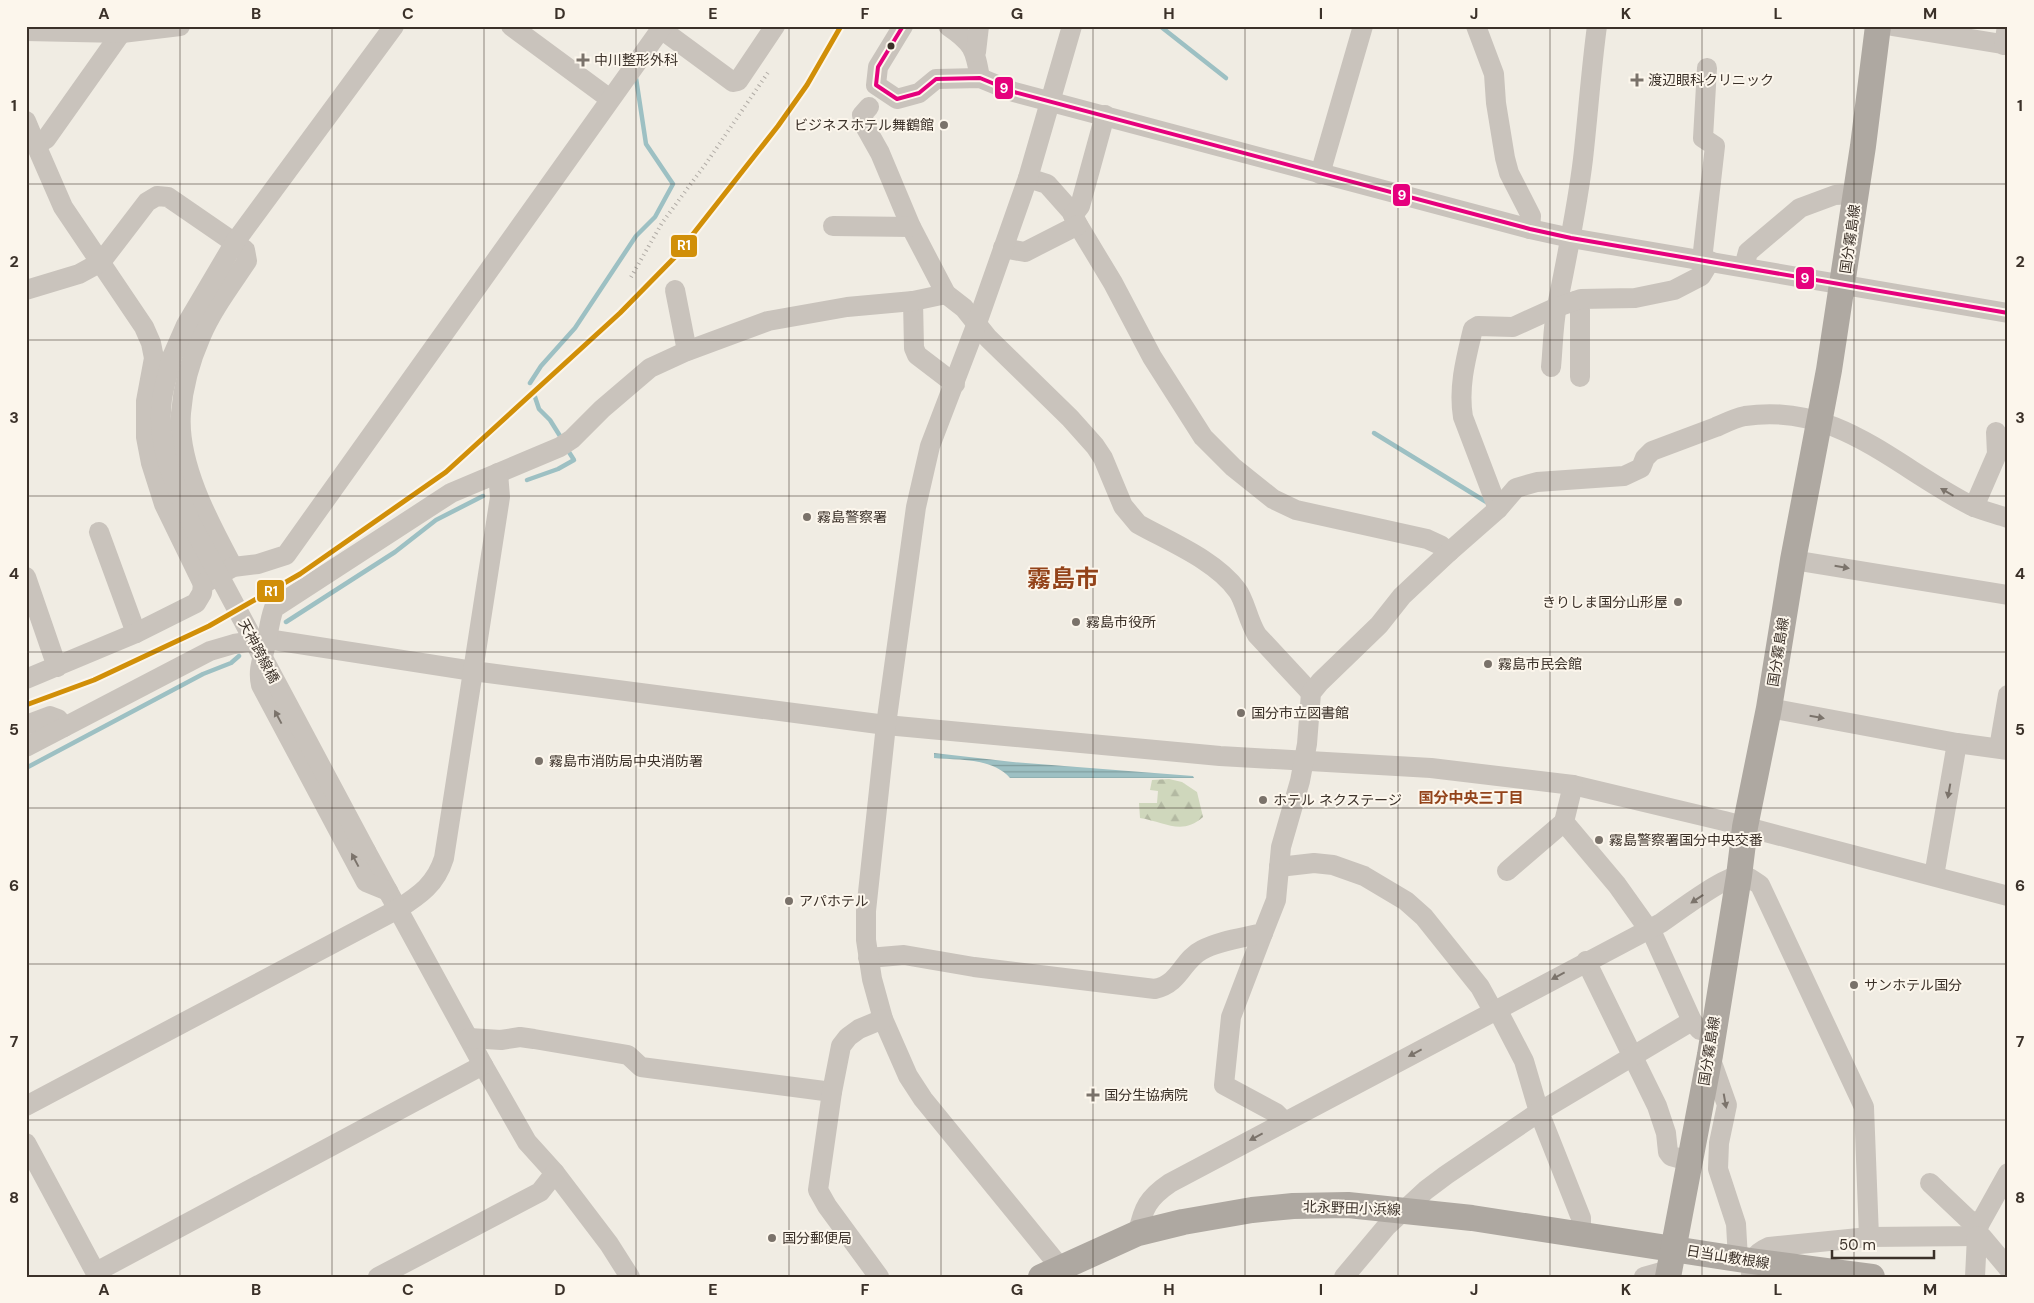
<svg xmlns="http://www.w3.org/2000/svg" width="2034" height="1303" viewBox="0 0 2034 1303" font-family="'DM Sans','Noto Sans JP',sans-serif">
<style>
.forest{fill:url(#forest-firs)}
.water{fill:url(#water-rules)}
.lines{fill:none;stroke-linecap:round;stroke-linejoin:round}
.stream{stroke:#9dc0c3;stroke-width:4.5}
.minor{stroke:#c9c3bc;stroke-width:20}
.major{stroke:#aea8a1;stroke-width:26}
.rail{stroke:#b1aca6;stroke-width:4;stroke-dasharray:1 4;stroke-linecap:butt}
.minor-bridge{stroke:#c9c3bc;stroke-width:20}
.bus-1-casing{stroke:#fcf6ec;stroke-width:8}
.bus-1{stroke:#e5007d;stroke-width:4}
.rail-1-casing{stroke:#fcf6ec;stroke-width:9}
.rail-1{stroke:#d18f08;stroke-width:5}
.oneway{fill:#7b736b}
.grid{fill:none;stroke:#3b3129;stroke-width:1;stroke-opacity:0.55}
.bus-dot{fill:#3b3129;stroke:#fcf6ec;stroke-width:2}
.poi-dot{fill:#7a726a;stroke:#fcf6ec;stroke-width:2}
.labels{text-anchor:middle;stroke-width:4;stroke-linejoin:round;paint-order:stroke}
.poi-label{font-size:14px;fill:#3b3129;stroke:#fcf6ec;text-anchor:start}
.street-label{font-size:14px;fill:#3b3129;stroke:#fcf6ec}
.neighbourhood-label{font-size:15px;font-weight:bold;fill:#93431a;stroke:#fcf6ec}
.town-label{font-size:24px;font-weight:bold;fill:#93431a;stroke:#fcf6ec}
.line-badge{stroke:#fcf6ec;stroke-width:2}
.badge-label{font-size:14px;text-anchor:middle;font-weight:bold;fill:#fff}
.neatline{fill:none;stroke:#3b3129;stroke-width:2}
.grid-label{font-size:16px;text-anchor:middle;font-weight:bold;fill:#3b3129}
</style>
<defs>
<pattern id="forest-firs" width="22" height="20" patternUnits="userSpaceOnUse" patternTransform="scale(1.25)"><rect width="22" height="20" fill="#cfd7bc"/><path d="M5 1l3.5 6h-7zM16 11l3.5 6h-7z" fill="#b3b9a2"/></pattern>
<pattern id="water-rules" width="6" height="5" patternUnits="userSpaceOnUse" patternTransform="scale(1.25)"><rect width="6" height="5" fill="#9dc0c3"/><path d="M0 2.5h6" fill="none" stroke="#819d9e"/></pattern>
</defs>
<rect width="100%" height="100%" fill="#f0ece3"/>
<path class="forest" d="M1169,779l13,3 15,10 6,25c-21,19 -38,5 -63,1l-1,-15h18l1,-12 -8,-1 2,-10z"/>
<path class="water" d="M934,753l79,9 180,14 1,2h-184c-17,-20 -52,-18 -76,-20z"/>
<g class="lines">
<g class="stream">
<polyline points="1160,26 1226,78"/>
<polyline points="530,383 541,366 575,328 636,236 655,217 673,184 646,144 636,78"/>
<polyline points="535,397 539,409 550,420 560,436"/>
<polyline points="1374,433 1488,503"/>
<polyline points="527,480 558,469 574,460 567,449"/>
<polyline points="286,622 395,552 436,520 483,496"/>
<polyline points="26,768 203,674 231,663 239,656"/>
</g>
<g class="minor">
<polyline points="126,26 46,139 36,145 63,207 144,327 151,343 154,358 146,401 146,437 151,463 164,504 203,584"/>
<polyline points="511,26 610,99"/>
<polyline points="903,26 878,67 876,85 897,99 919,93 936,79 980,78 1014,92 1530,229 1571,238 2008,313"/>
<path d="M948,26c25,17 27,23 32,52"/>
<polyline points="1476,26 1494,74 1496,103 1505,158 1509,173 1531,216 1530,229"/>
<polyline points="1892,26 2008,45"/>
<polyline points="661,29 733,82 738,81 775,26"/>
<polyline points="26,31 122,33 180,26"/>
<polyline points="2004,45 2007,26"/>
<polyline points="976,52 979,26"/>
<path d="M869,107l-7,8 4,13 14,25 31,74 35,67 18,14 24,30 82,80 25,28 8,12 20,48 15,18c32,18 77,36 99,66 8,10 11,31 20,45l54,58"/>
<polyline points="26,121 36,145"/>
<polyline points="1320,174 1363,26"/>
<polyline points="1028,178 1047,184 1071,211 1078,225 1113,283 1152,357 1203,437 1233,467 1273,499 1296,510 1427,539 1440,545 1449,552"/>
<polyline points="1073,215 1080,206 1105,115"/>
<polyline points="833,226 911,227"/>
<polyline points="1003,248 1025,252 1078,225"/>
<polyline points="1702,260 1715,146 1703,138 1707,68"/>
<polyline points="1744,267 1748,252 1800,208 1835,195 1856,194"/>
<path d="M26,290l53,-16 22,-12 46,-60 10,-6 11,1 77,53 2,11c-16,24 -35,49 -46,75 -11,25 -18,50 -20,77 -4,51 29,111 52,154"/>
<polyline points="675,290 687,351"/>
<polyline points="913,301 914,348 917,355 955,384"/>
<polyline points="1576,301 1580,310 1580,377"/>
<polyline points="172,357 186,325 235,242 394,26"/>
<path d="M1551,367c2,-20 2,-42 6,-61 10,-49 20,-97 26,-147 5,-44 8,-89 14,-133"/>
<polyline points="1974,507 1997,454 1996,432"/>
<path d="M1498,509l-35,-92c-5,-30 3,-59 10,-88l5,-3 35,1 44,-20 24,-8 54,-1 39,-8 27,-14 9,-15"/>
<polyline points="99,532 136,633"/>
<polyline points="1793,560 2008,595"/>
<polyline points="26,577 57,667"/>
<polyline points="26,679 136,633 196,603 202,593 203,584 233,567 258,564 286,555 663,26"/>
<polyline points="1769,708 1957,743 2008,750"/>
<polyline points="26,725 50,716 58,719 64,727"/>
<polyline points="26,747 210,651 234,644 267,639 473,671 886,725 1220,756 1431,768 1573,785 1724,821 2008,896"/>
<polyline points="1999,748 2008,695"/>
<polyline points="1573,785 1564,822 1617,885 1654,937 1692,1021 1700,1030"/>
<polyline points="366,851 483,1065 527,1142 555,1173 609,1244 630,1277"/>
<polyline points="1279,867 1314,863 1333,865 1364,876 1406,901 1424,917 1480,987 1491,1007 1499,1013 1524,1061 1539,1112 1581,1218 1581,1235"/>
<polyline points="1507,871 1564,822"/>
<polyline points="1934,876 1957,743"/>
<path d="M388,891l-22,-9 -105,-197c-4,-17 3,-29 6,-46 2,-11 3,-20 7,-31l177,-115 109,-46 12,-8 30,-30 48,-41 37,-17 81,-30 79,-14 66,-6 33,-7"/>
<polyline points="1263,933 1231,1017 1224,1085 1276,1113 1285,1122"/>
<path d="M868,958l36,-3 70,12 181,22c26,-6 27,-29 47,-39 19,-10 41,-12 61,-17l13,-33 5,-53 19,-66 7,-37 4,-51 9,-11 59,-57 23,-29 47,-44 49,-43 18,-21 21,-6 87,-6 17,-8 4,-10 7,-7c21,-8 43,-16 64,-24 9,-4 19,-9 29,-11 93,-14 151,52 227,90 11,5 24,8 36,12"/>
<polyline points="1586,961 1657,1106 1666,1133 1668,1152 1671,1156 1689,1161"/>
<polyline points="469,1038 501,1040 520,1037 534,1039 628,1055 641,1067 832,1092"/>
<polyline points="1710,1057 1727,1105 1719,1143 1718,1169 1736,1224 1738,1259"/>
<path d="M26,1106l372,-197c22,-14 38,-25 46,-51l56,-361 -2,-24"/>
<polyline points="26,1143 98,1277"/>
<polyline points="1930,1183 1968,1219 1979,1225"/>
<path d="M1138,1233c5,-25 10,-35 32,-50l491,-260c16,-11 62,-46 78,-47 8,-1 15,5 21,9l104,222 5,130"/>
<polyline points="1060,1267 923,1099 908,1076 883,1019 872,979 866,940 866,911 886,725 916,507 930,446 977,323 1028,178 1072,26"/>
<polyline points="96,1272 483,1065"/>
<polyline points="378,1277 540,1192 555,1173"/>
<polyline points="879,1277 827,1206 818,1190 832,1092 841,1046 848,1037 859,1029 883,1019"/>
<polyline points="1344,1277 1386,1227 1426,1190 1446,1175 1539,1112 1692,1021"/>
<polyline points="1644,1277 1669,1270"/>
<path d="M1751,1277c0,-16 2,-23 18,-30l100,-10 108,-1 2,-11 29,-52"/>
<polyline points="1975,1277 1977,1236 1982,1237 2008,1268"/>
</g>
<g class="major">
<polyline points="1041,1277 1138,1233 1183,1222 1252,1210 1293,1206 1348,1205 1472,1218 1751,1261 1872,1277"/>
<polyline points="1668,1277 1710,1055 1739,876 1745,827 1769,708 1793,560 1829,370 1863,146 1878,26"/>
</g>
<polyline class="rail" points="631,277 662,223 707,162 769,71"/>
<path class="minor-bridge" d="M172,357c-3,14 -8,28 -10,42 -6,45 12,84 29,124l175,328"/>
<defs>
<polyline id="bus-1" points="903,26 878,67 876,85 897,99 919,93 936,79 980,78 1014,92 1530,229 1571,238 2008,313"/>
</defs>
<use href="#bus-1" class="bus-1-casing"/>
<use href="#bus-1" class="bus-1"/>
<defs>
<polyline id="rail-1" points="26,705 94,680 209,626 300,574 446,472 620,313 675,257 778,126 807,85 841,26"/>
</defs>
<use href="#rail-1" class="rail-1-casing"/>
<use href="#rail-1" class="rail-1"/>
</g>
<defs><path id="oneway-solid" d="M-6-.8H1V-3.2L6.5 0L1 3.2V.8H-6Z" transform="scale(1.25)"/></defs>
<g class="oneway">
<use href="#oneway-solid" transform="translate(1947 492) rotate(-150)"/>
<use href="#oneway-solid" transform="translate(1842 567) rotate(10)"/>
<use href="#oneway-solid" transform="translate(278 717) rotate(-118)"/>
<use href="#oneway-solid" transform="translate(1817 717) rotate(10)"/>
<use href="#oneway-solid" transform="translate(1949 791) rotate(100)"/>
<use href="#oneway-solid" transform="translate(355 860) rotate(-118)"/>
<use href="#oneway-solid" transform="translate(1697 899) rotate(147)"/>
<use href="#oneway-solid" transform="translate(1558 976) rotate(152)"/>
<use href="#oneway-solid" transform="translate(1415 1053) rotate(152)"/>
<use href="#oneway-solid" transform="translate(1725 1101) rotate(80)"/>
<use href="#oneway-solid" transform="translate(1256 1137) rotate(152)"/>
</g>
<path class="grid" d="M180,26v1251M332,26v1251M484,26v1251M636,26v1251M789,26v1251M941,26v1251M1093,26v1251M1245,26v1251M1398,26v1251M1550,26v1251M1702,26v1251M1854,26v1251M26,184h1982M26,340h1982M26,496h1982M26,652h1982M26,808h1982M26,964h1982M26,1120h1982"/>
<circle class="bus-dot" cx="891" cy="46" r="4.5"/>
<g class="poi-dot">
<path d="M580.5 52.5h5v5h5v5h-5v5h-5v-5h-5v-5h5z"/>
<path d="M1634.5 72.5h5v5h5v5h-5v5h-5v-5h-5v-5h5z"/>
<circle cx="944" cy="125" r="5"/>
<circle cx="807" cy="517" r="5"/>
<circle cx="1678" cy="602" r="5"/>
<circle cx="1076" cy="622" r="5"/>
<circle cx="1488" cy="664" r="5"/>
<circle cx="1241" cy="713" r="5"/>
<circle cx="539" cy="761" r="5"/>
<circle cx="1263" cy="800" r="5"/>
<circle cx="1599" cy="840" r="5"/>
<circle cx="789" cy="901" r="5"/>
<circle cx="1854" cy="985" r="5"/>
<path d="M1090.5 1087.5h5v5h5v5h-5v5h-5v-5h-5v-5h5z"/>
<circle cx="772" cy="1238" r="5"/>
</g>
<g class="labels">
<g class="poi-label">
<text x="594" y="65">中川整形外科</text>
<text x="1648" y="85">渡辺眼科クリニック</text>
<text x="934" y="130" text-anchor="end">ビジネスホテル舞鶴館</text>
<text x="817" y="522">霧島警察署</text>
<text x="1668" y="607" text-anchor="end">きりしま国分山形屋</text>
<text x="1086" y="627">霧島市役所</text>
<text x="1498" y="669">霧島市民会館</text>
<text x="1251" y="718">国分市立図書館</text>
<text x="549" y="766">霧島市消防局中央消防署</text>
<text x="1273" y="805">ホテル ネクステージ</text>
<text x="1609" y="845">霧島警察署国分中央交番</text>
<text x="799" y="906">アパホテル</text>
<text x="1864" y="990">サンホテル国分</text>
<text x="1104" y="1100">国分生協病院</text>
<text x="782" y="1243">国分郵便局</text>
</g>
<g class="street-label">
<text transform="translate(1850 239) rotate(-82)" y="5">国分霧島線</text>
<text transform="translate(259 651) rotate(62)" y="5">天神跨線橋</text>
<text transform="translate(1778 652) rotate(-81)" y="5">国分霧島線</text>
<text transform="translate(1709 1051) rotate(-81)" y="5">国分霧島線</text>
<text transform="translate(1352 1208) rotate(2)" y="5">北永野田小浜線</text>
<text transform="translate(1728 1257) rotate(9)" y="5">日当山敷根線</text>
</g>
<g class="neighbourhood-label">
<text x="1471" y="803">国分中央三丁目</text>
</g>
<g class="town-label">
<text x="1063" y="587">霧島市</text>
</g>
</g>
<g class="line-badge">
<rect x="994" y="76" width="20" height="24" rx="5" fill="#e5007d"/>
<rect x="1392" y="183" width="19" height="24" rx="5" fill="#e5007d"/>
<rect x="670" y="234" width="28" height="24" rx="5" fill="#d18f08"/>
<rect x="1795" y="266" width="20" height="24" rx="5" fill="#e5007d"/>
<rect x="256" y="579" width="29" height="24" rx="5" fill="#d18f08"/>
</g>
<g class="badge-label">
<text x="1004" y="93">9</text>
<text x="1402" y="200">9</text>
<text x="684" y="250">R1</text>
<text x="1805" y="283">9</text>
<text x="271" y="596">R1</text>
</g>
<rect width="2034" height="1303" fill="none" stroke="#fcf6ec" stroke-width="55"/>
<path d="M1832 1250v8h102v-8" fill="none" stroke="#3b3129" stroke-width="2.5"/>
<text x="1839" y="1250" font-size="15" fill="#3b3129" stroke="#fcf6ec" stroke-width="4" paint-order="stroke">50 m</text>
<rect x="28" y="28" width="1978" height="1248" class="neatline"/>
<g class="grid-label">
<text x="104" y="19">A</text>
<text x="256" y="19">B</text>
<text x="408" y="19">C</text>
<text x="560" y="19">D</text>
<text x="713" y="19">E</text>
<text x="865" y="19">F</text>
<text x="1017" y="19">G</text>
<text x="1169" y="19">H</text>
<text x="1321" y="19">I</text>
<text x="1474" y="19">J</text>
<text x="1626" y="19">K</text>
<text x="1778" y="19">L</text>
<text x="1930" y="19">M</text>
<text x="14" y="111">1</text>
<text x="2020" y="111">1</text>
<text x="14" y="267">2</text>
<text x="2020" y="267">2</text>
<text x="14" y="423">3</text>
<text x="2020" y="423">3</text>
<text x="14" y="579">4</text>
<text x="2020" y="579">4</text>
<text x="14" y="735">5</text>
<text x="2020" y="735">5</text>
<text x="14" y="891">6</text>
<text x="2020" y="891">6</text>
<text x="14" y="1047">7</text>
<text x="2020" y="1047">7</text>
<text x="14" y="1203">8</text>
<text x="2020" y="1203">8</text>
<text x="104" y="1295">A</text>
<text x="256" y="1295">B</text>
<text x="408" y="1295">C</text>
<text x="560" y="1295">D</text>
<text x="713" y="1295">E</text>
<text x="865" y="1295">F</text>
<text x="1017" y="1295">G</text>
<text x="1169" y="1295">H</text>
<text x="1321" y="1295">I</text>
<text x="1474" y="1295">J</text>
<text x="1626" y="1295">K</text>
<text x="1778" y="1295">L</text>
<text x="1930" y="1295">M</text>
</g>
</svg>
